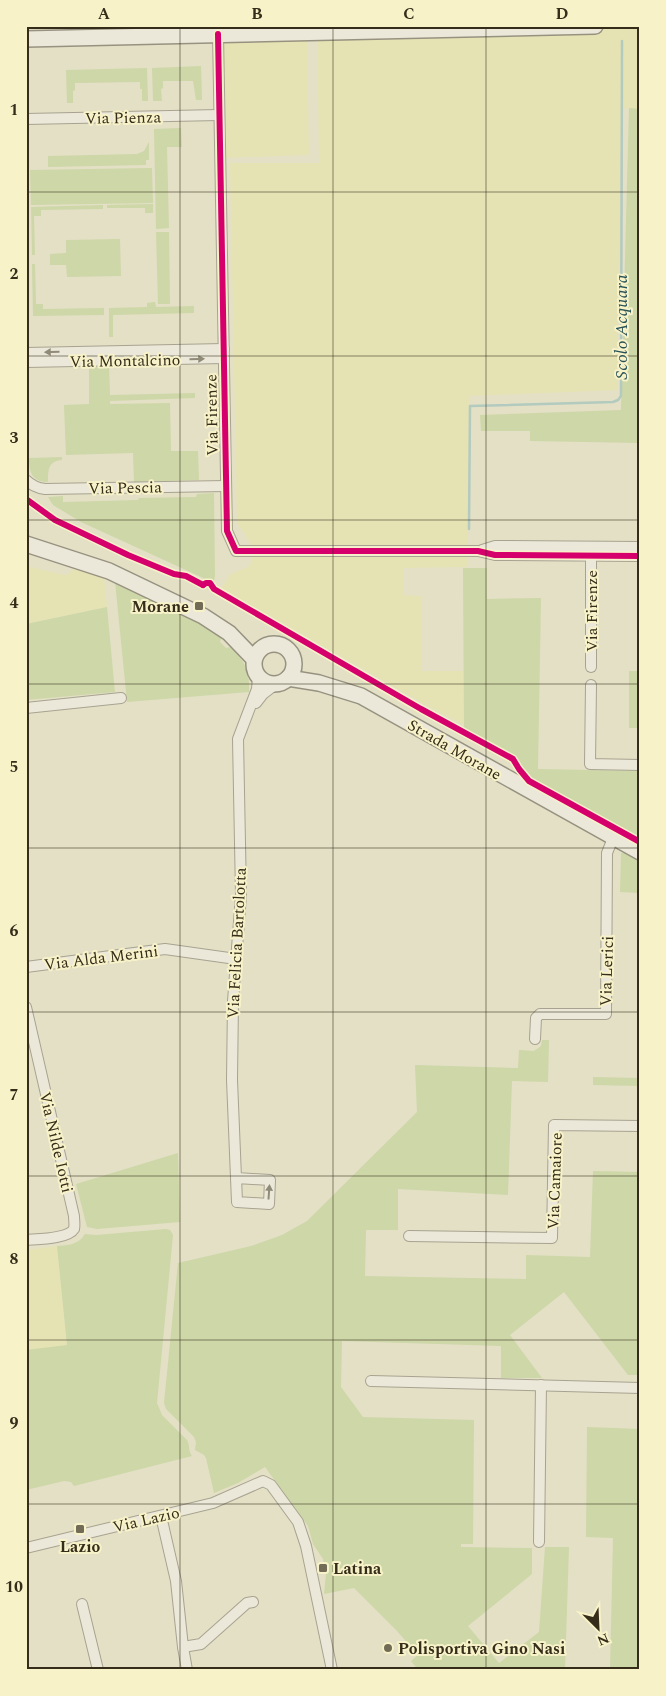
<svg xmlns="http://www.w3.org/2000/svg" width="666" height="1696" viewBox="0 0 666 1696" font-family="Spectral,serif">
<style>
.farmland{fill:#e5e3b4}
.green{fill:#ced7a7}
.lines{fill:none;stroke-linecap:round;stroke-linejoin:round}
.stream{stroke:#b3cabf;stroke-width:2.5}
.street-casing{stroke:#a8a390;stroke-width:12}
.secondary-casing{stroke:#979280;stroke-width:18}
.street{stroke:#ebe8d9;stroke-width:10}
.secondary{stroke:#ebe8d9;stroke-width:15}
.cycleway-casing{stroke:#f8f2c9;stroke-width:9}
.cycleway{stroke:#d6006c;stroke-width:6}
.oneway{fill:#908a79}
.grid{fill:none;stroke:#352c19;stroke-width:1;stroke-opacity:0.55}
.poi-dot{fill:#726b56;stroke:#f8f2c9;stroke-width:2}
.labels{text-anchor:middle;stroke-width:4;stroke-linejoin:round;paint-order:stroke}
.street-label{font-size:16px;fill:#352c19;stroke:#f8f2c9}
.poi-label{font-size:16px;font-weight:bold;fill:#352c19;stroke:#f8f2c9;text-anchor:start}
.water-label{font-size:18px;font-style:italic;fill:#275256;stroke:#f8f2c9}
.neatline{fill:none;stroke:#352c19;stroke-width:2}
.grid-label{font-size:16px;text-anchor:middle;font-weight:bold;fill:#352c19}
</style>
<rect width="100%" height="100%" fill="#e3e0c6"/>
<g class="farmland">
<polygon points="317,26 640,26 640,109 621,108 617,390 470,396 467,567 403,568 403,595 421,596 421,671 467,671 468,727 431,708 221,588 231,574 250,566 253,550 245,534 237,524 230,163 319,163"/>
<polygon points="307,41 309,155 221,158 219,43"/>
<polygon points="26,566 65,575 71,572 75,567 104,577 107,607 26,624"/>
<polygon points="57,1246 67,1346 26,1350 26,1250"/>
</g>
<g class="green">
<polygon points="201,66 202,100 196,100 193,81 163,81 163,88 161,89 162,101 153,101 152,68"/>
<polygon points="147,68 148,101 142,101 142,89 140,89 140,82 75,83 75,90 73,91 73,103 67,103 66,70"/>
<polygon points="629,108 640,109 640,443 530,441 530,431 481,431 480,415 621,410"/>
<polygon points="181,128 182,147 167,147 169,228 156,229 154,129"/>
<polygon points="149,142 149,160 146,160 146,165 48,167 48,156 137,154 144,151"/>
<polygon points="152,168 153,203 31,205 30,170"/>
<polygon points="153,204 153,213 145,213 145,208 107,208 107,205"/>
<polygon points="103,205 103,209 41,210 41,216 34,216 35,255 32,255 31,207"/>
<polygon points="156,232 169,232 170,304 158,304"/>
<polygon points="120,239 121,276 67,277 66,265 50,265 50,254 66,253 66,240"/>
<polygon points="32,264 35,264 36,304 43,304 43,309 104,308 104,315 33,316"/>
<polygon points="155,302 156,307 194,306 194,313 113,315 113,337 109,337 109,308 147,307 147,303"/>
<polygon points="109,366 110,395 195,393 195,398 110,401 110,404 170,403 171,451 198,451 199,480 134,482 133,453 66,455 64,405 89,404 89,367"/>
<path d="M62,457v3c-14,1 -14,10 -14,22 -16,0 -19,-10 -19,-24z"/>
<polygon points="214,493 215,576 214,581 212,582 81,522 53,505 48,497 63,496 63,502 138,500 139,498 196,497 197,494"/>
<polygon points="463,568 487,568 487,599 541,598 538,769 640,771 640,839 522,776 507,754 464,731"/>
<path d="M115,581l91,42 16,13 -2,6 6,6 5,-1c14,15 19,24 18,45l-122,10z"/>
<polygon points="107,607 115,692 26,700 26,624"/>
<rect x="629" y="671" width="11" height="57"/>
<polygon points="621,853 625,853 640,862 640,893 620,892"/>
<polygon points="542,1040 549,1040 548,1082 512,1081 508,1195 398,1189 398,1230 366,1230 365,1276 526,1279 526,1255 590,1257 593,1171 639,1172 638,1278 640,1278 640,1375 628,1375 564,1292 510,1335 542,1378 501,1378 501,1346 342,1341 341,1387 363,1417 474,1420 473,1544 461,1544 461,1547 532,1548 532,1574 468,1626 499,1663 539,1632 545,1547 569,1547 565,1670 418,1670 411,1661 418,1655 397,1631 354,1588 324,1594 326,1574 323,1559 313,1544 308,1526 265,1467 238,1483 214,1493 206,1458 204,1455 195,1450 196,1442 194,1437 166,1409 164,1403 178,1263 251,1246 282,1235 307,1221 417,1112 415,1065 518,1068 519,1050 534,1051 541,1046"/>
<polygon points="593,1077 640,1078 640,1086 593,1085"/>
<polygon points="178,1153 180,1222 97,1229 87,1227 76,1184"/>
<path d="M166,1229l4,1 3,5 -16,168 5,12 25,25c3,5 1,11 5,16l-118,30 -3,-4 -7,-1 -38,9v-140l41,-5 -10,-99c12,-1 21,-1 28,-12l11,1z"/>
<polygon points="587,1427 640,1429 640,1670 610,1670 613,1538 586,1537"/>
</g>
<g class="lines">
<polyline class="stream" points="469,529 470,406 613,402 618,400 621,396 622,41"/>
<defs>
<g id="street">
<polyline points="218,34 227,531 236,551 478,551 495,555 640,556"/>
<polyline points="26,119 219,115"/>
<polyline points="26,353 224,349"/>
<polyline points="26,362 224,358"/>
<path d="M26,480c6,6 11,8 19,9l181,-3"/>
<polyline points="482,550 495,546 640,547"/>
<polyline points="591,667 591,550"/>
<polyline points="591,685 590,764 640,765"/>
<polyline points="256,703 263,694 276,684"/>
<polyline points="26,708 121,698"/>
<polyline points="26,967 165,949 236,959"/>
<path d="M26,1007l48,209c0,4 1,9 0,13 -6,10 -37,10 -48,11"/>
<polyline points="535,1039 536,1018 540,1014 606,1014 607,853 613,838"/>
<polyline points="237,1178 270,1180 269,1204 237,1202 232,1080 233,1001 241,895 238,739 257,689 258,677"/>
<polyline points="409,1236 552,1238 554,1125 640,1126"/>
<polyline points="371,1381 640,1388"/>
<polyline points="161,1516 176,1581 183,1647 187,1670"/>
<polyline points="539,1542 541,1385"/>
<polyline points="26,1548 213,1503 263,1481 271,1485 298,1522 306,1546 332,1670"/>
<polyline points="82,1604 98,1670"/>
<polyline points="183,1647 201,1644 247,1603 253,1602"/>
</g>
<g id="secondary">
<polyline points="26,39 595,26"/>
<polyline points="26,544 109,571 203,616 229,633 254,659"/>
<circle cx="274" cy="664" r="20"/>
<polyline points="288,678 319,683 361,696 640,852"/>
</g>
</defs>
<use href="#street" class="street-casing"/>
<use href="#secondary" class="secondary-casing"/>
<use href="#street" class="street"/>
<use href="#secondary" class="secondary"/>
<defs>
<g id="cycleway">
<polyline points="218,34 227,531 236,551 478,551 495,555 640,556"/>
<polyline points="26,499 55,520 128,555 174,574 186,576 203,585"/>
<polyline points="203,585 206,583 210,583 214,589 421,709 513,759 519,769 529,781 640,842"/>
</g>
</defs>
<use href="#cycleway" class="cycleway-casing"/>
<use href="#cycleway" class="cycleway"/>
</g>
<defs><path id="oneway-solid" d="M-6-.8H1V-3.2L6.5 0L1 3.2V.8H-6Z" transform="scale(1.25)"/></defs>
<g class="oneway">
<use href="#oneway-solid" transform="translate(52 352) rotate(179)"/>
<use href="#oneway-solid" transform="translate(197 359) rotate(-1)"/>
<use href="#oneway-solid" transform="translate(269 1192) rotate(-86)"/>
</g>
<path class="grid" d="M180,26v1644M333,26v1644M486,26v1644M26,192h614M26,356h614M26,520h614M26,684h614M26,848h614M26,1012h614M26,1176h614M26,1340h614M26,1504h614"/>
<g class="poi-dot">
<rect x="194" y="601" width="10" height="10" rx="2.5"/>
<rect x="75" y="1524" width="10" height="10" rx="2.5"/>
<rect x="318" y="1563" width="10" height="10" rx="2.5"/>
<circle cx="388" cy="1648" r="5"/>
</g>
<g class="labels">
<g class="street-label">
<text transform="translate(123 117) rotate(-1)" y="6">Via Pienza</text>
<text transform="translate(125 360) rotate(-1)" y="6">Via Montalcino</text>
<text transform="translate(211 415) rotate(-91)" y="6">Via Firenze</text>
<text transform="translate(125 487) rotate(-1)" y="6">Via Pescia</text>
<text transform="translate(591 611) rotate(-90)" y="6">Via Firenze</text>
<text transform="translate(455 749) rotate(30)" y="6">Strada Morane</text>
<text transform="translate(236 943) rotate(-87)" y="6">Via Felicia Bartolotta</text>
<text transform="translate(101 957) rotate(-7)" y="6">Via Alda Merini</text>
<text transform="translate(606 971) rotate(-88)" y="6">Via Lerici</text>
<text transform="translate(57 1142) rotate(77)" y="6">Via Nilde Iotti</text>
<text transform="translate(554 1181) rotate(-88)" y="6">Via Camaiore</text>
<text transform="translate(146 1519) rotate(-13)" y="6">Via Lazio</text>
</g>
<g class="poi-label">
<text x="189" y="612" text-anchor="end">Morane</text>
<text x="80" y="1552" text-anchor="middle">Lazio</text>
<text x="333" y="1574">Latina</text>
<text x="398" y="1654">Polisportiva Gino Nasi</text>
</g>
<g class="water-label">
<text transform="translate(621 327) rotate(-90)" y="6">Scolo Acquara</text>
</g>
</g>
<rect width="666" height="1696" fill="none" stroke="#f8f2c9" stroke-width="55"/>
<g transform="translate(598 1628) rotate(156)" stroke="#f8f2c9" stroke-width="4" paint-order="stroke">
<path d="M0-4L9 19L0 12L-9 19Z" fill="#352c19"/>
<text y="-8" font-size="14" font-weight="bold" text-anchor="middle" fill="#352c19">N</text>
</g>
<rect x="28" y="28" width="610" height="1640" class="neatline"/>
<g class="grid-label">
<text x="104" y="19">A</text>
<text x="257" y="19">B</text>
<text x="409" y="19">C</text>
<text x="562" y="19">D</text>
<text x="14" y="115">1</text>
<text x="14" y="279">2</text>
<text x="14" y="443">3</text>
<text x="14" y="608">4</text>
<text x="14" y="772">5</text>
<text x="14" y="936">6</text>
<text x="14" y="1100">7</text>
<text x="14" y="1264">8</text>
<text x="14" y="1428">9</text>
<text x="14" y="1592">10</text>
</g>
</svg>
